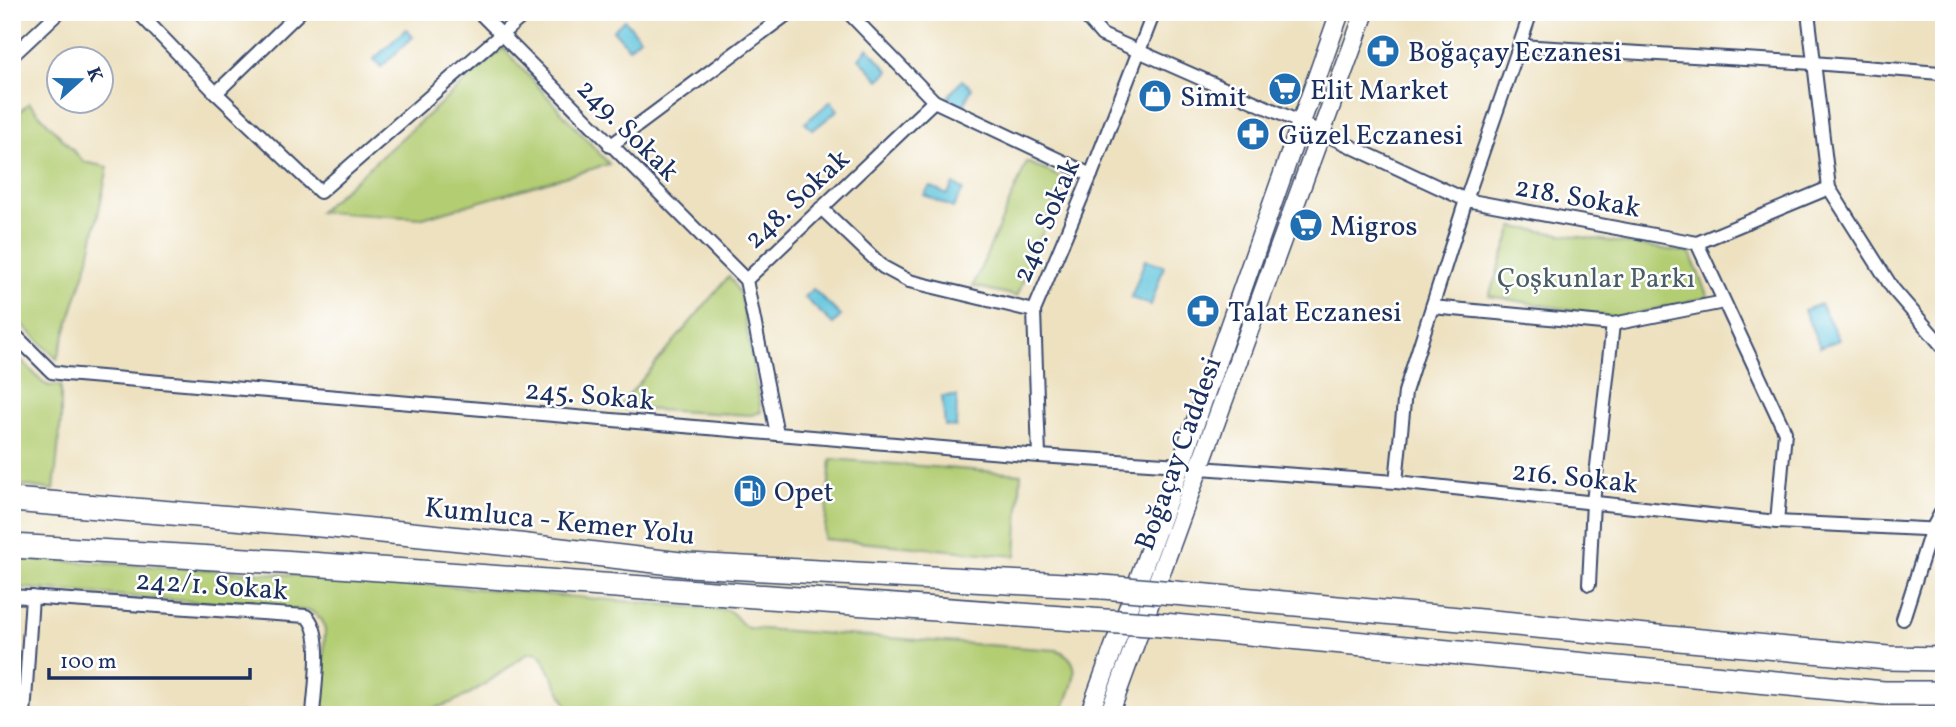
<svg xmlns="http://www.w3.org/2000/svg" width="1956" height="727" viewBox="0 0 1956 727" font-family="Vollkorn,serif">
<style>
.green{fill:#b3cd73;stroke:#677e68;stroke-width:2}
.water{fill:#60c5dd;stroke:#3e7a9e;stroke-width:2}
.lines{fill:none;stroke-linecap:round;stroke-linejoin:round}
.street-casing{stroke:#3a4a6d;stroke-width:16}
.secondary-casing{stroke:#3a4a6d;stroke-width:21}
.highway-casing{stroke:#3a4a6d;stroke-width:26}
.street{stroke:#fff;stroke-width:12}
.secondary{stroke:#fff;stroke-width:18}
.highway{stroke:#fff;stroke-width:23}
.highway-bridge-casing{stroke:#3a4a6d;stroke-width:26;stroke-linecap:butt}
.highway-bridge{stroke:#fff;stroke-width:23}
.labels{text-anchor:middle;stroke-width:5;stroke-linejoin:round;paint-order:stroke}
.poi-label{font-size:28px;fill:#1b2f5e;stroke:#fff;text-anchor:start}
.street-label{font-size:28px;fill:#1b2f5e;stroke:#fff}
.park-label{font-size:28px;fill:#495e64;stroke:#fff}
</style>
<rect width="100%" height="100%" fill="#fff"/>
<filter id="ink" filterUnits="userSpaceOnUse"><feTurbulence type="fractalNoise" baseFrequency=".0143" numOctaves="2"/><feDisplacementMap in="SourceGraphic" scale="14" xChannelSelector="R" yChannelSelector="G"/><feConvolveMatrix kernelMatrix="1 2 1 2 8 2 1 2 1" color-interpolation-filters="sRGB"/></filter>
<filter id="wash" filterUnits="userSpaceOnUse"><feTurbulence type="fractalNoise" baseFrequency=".00686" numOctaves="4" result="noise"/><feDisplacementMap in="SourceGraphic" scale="28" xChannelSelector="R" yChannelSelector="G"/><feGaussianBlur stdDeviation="1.57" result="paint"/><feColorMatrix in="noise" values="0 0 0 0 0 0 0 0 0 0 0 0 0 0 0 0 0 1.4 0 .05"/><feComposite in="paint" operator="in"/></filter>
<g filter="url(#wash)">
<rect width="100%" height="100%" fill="#ede1c0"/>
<g class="green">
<polygon points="503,48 609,164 423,218 319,212"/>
<polygon points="29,103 84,162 108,167 88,262 57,359 12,314 12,119"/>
<polygon points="1027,162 1064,179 1017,296 973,286"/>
<polygon points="1513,227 1690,253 1708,297 1617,318 1489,296"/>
<polygon points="729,276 741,296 761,412 751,415 618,408"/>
<polygon points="12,350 43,383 49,386 61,385 61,419 54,490 12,484"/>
<polygon points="831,459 1021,474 1016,556 824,539"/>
<path d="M12,558l366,22 349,30c10,4 12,14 21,18l309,22c32,12 12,41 4,65h-489l-30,-59 -6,-4 -8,1c-38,27 -70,57 -119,59v3h-88l4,-85 -3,-10 -11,-9 -299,-24z"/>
</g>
<g class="water">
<polygon points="625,20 640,38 629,48 613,30"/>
<polygon points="406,29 413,37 381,67 374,59"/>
<polygon points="868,48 889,71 879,80 859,58"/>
<polygon points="962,80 972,88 962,109 948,97"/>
<polygon points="831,101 838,110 813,130 805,123"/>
<polygon points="954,184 963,190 953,208 924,195 930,186 947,195"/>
<polygon points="1145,260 1164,266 1151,305 1131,298"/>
<polygon points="813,289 841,316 833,324 804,297"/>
<polygon points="1821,304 1839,340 1820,347 1804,310"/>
<polygon points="942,396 957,396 956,427 945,426"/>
</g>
</g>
<g filter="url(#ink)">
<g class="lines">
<defs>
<g id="street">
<polyline points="138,12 216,93 320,192 527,12"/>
<polyline points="479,12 746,280"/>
<polyline points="848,12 934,101 1091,175"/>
<polyline points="1082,12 1102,35 1286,116 1466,200 1697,243 1829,188"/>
<polyline points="1808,12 1829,188 1893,289 1944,348"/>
<polyline points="1519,46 1813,63 1940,73 1944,69"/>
<polyline points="12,56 59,12"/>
<polyline points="216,93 300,12"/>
<polyline points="610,146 790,12"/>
<polyline points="821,208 883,267 909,281 1034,311"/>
<polyline points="1697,243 1785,432 1777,522"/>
<polyline points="1432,307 1613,324 1724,302"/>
<polyline points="12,332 52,372 66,374 1039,456 1180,465"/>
<polyline points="777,434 746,280 934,101"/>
<polyline points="1039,456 1034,311 1091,175 1154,12"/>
<polyline points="1200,468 1396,482 1777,522 1944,530"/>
<polyline points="1396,482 1405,392 1466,200 1531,12"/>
<polyline points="1589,584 1593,502 1613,324"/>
<path d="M12,596l294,20c19,15 8,75 7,99"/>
<polyline points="1903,619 1931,531 1944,507"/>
<polyline points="24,715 32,597"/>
</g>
<g id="secondary">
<polyline points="1089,715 1175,480 1340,12"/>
<polyline points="1109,715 1365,12"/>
</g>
<g id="highway">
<polyline points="12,500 332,526 510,544 689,565 1103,587"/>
<polyline points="12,546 282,562 1090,620"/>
<polyline points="1174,593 1888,658 1944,659"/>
<polyline points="1163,625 1884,693 1944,693"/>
</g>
</defs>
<use href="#street" class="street-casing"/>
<use href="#secondary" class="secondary-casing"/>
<use href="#highway" class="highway-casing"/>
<use href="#street" class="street"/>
<use href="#secondary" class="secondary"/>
<use href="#highway" class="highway"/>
<defs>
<g id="highway-bridge">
<polyline points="1103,587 1174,593"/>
<polyline points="1090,620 1163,625"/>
</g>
</defs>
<use href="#highway-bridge" class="highway-bridge-casing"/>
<use href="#highway-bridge" class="highway-bridge"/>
</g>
</g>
<defs>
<symbol id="pharmacy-disc" viewBox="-11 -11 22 22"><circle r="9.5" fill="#1f6fb2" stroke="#fff"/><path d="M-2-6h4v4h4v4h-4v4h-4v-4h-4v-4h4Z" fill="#fff"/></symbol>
<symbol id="supermarket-disc" viewBox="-11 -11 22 22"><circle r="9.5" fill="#1f6fb2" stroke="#fff"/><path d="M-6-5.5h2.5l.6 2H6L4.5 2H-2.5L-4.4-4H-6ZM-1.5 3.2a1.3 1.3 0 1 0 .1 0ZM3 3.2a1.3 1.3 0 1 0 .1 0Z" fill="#fff"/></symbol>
<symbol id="shop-disc" viewBox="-11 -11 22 22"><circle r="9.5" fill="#1f6fb2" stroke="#fff"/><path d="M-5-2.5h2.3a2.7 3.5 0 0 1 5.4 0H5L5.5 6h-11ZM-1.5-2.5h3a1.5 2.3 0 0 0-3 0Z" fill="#fff"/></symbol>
<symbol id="fuel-disc" viewBox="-11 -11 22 22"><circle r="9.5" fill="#1f6fb2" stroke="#fff"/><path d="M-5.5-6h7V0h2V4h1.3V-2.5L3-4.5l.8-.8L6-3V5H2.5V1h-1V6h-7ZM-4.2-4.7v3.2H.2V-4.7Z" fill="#fff"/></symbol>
</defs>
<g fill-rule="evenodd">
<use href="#pharmacy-disc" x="1364" y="32" width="38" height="38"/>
<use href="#supermarket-disc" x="1266" y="70" width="38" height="38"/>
<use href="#shop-disc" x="1136" y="77" width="38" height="38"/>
<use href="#pharmacy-disc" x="1234" y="115" width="38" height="38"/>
<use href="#supermarket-disc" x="1287" y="206" width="38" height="38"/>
<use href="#pharmacy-disc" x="1184" y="292" width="38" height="38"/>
<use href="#fuel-disc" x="731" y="472" width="38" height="38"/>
</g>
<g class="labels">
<g class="poi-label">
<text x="1408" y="61">Boğaçay Eczanesi</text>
<text x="1310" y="99">Elit Market</text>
<text x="1180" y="106">Simit</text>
<text x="1278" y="144">Güzel Eczanesi</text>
<text x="1330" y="235">Migros</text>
<text x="1228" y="321">Talat Eczanesi</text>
<text x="774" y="501">Opet</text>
</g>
<g class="street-label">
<text transform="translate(629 129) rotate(45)" y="10">249. Sokak</text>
<text transform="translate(1578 196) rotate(10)" y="10">218. Sokak</text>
<text transform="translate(796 198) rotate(-43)" y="10">248. Sokak</text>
<text transform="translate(1045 220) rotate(-67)" y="10">246. Sokak</text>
<text transform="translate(590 394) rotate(5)" y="10">245. Sokak</text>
<text transform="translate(1177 453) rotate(-70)" y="10">Boğaçay Caddesi</text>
<text transform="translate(1575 476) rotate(6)" y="10">216. Sokak</text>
<text transform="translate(560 520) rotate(6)" y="10">Kumluca - Kemer Yolu</text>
<text transform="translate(212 584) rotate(4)" y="10">242/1. Sokak</text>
</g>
<g class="park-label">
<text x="1596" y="287">Çoşkunlar Parkı</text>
</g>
</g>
<rect width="1956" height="727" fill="none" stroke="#fff" stroke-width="42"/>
<g transform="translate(80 80) rotate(69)"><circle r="33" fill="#ffffff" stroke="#a4acbf" stroke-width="2"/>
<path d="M0-5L12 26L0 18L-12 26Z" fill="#1f6fb2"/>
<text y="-10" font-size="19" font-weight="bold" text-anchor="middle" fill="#1b2f5e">K</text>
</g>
<path d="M49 668v10h201v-10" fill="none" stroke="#1b2f5e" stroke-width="3.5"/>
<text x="60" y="668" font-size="21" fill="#1b2f5e" stroke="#ffffff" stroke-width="5" paint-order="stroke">100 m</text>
</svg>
